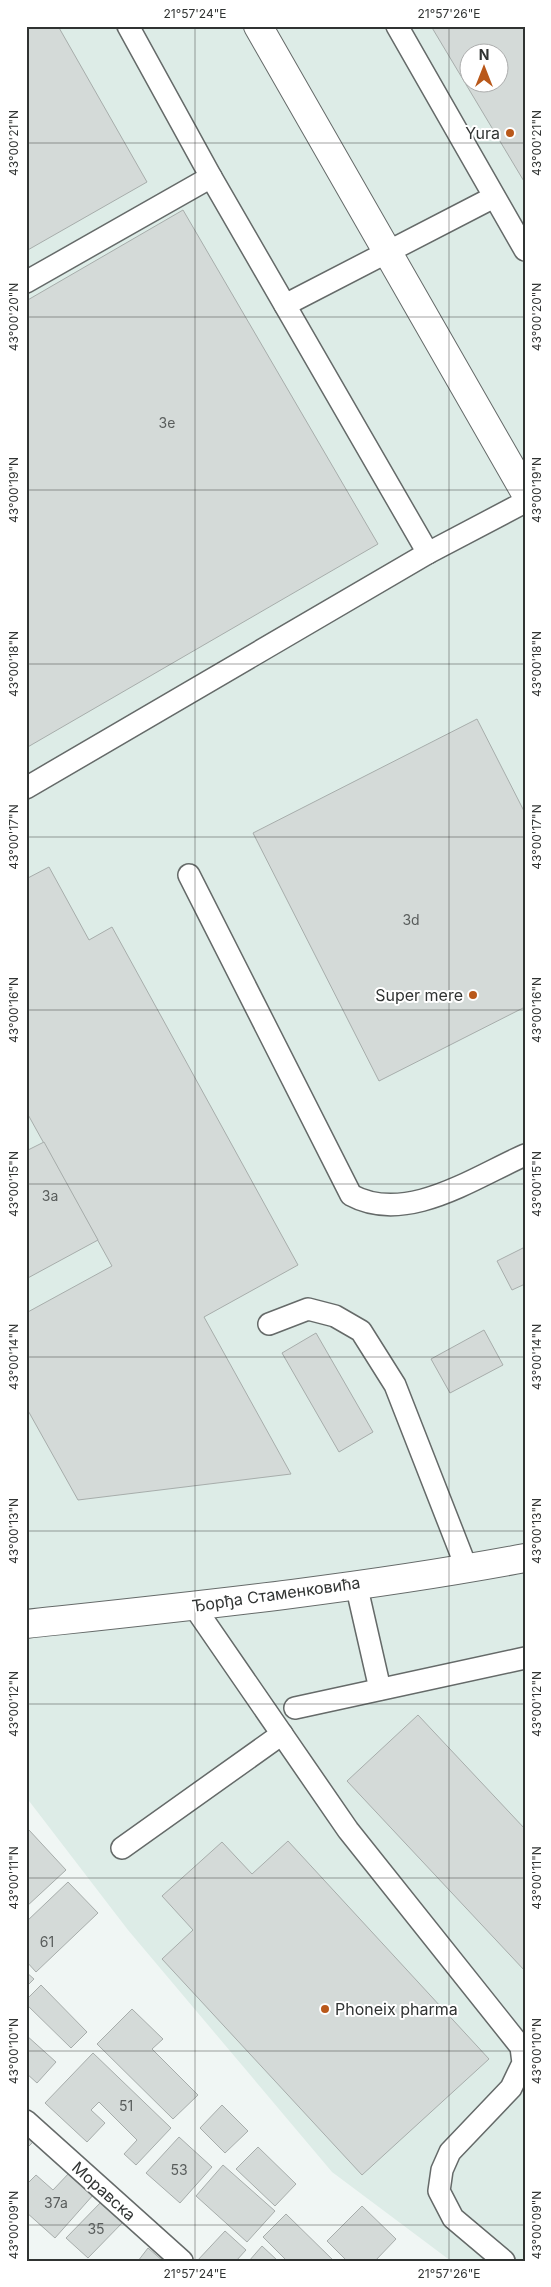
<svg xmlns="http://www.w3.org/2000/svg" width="551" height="2287" viewBox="0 0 551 2287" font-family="Inter,sans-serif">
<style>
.built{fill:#ddece7;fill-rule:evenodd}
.building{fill:#d4dad8;stroke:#a7adab;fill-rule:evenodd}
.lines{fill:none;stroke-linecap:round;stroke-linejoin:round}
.lane-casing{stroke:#656a69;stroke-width:24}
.street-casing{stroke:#656a69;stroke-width:30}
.secondary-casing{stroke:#656a69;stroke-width:30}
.lane{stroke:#fff;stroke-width:21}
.street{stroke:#fff;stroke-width:28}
.secondary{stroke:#fff;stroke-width:28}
.ticks{fill:none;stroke:#303332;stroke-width:1;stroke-opacity:0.45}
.poi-dot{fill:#b9581a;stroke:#fff;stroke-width:2}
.labels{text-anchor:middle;stroke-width:4;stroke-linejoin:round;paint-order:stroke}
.number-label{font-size:14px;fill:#595d5c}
.poi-label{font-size:16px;fill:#303332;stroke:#fff;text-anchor:end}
.street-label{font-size:16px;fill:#303332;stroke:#fff}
.neatline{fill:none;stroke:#303332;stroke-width:2}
.ticks-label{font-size:12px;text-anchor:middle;fill:#303332}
</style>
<rect width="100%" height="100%" fill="#f0f6f4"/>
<path class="built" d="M26,26h499v2235h-74l-119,-89 -204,-242 -102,-133zM468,52h30v30h-30z"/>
<g class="building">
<polygon points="26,26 58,26 147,182 26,251"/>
<path d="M431,26h94v157zM468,52h30v30h-30z"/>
<polygon points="183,210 378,544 26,748 26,301"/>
<polygon points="477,719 525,813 525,1007 379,1081 253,833"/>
<polygon points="49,867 89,940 112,927 298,1265 204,1317 291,1474 78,1500 26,1407 26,1313 112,1266 26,1111 26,879"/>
<polygon points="44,1142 98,1240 26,1279 26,1151"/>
<polygon points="525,1247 525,1284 512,1290 497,1261"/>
<polygon points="484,1330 503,1365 450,1393 431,1359"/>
<polygon points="316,1333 373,1432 339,1452 282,1353"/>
<polygon points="418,1715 525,1829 525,1971 347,1781"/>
<polygon points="29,1830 66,1870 26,1907 26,1833"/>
<polygon points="288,1841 489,2059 362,2175 162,1959 193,1930 162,1896 222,1842 252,1874"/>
<polygon points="68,1882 98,1913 36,1972 26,1961 26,1922"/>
<polygon points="26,1972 34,1979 26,1987"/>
<polygon points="41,1985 87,2032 71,2048 26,2004 26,2000"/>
<polygon points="132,2009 163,2039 152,2049 198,2095 173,2119 97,2044"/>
<polygon points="26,2035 56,2062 37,2083 26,2073"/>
<polygon points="93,2053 171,2128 136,2165 124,2154 137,2140 99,2102 91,2110 105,2123 87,2142 45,2103"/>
<polygon points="222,2105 248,2131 225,2153 200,2128"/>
<polygon points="26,2133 34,2141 26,2149"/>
<polygon points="179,2137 212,2167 180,2203 146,2173"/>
<polygon points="258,2147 296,2184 275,2206 236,2169"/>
<polygon points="223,2165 275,2211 247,2242 196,2196"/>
<polygon points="70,2172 94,2194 55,2238 26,2212 26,2185 36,2175 53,2190"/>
<polygon points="103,2200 125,2220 88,2258 66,2238"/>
<polygon points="362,2206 396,2239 375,2261 347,2261 327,2241"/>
<polygon points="286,2214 334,2261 287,2261 263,2237"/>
<polygon points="225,2231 246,2250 236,2261 197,2261"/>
<polygon points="262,2246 278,2261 249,2261"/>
<polygon points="148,2248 163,2261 138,2261"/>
</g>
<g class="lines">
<defs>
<g id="lane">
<polyline points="128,26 211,177"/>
<polyline points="397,26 525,250"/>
<polyline points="26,282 211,177 428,553 525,502"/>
<polyline points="285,305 494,197"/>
<polyline points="26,788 428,553"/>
<path d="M189,875l162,320c55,30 122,-17 174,-40"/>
<polyline points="269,1324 308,1309 335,1316 361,1331 395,1385 467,1569"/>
<polyline points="356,1584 380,1689"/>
<polyline points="193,1605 348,1830 521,2047 523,2063 511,2088 450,2152 442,2170 439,2191 453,2218 504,2261"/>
<polyline points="295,1708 525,1658"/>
<polyline points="122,1848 282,1734"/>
<polyline points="26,2121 182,2261"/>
</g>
<polyline id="street" points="258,26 525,492"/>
<path id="secondary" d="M26,1624c167,-18 334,-35 499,-66"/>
</defs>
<use href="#lane" class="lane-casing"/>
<use href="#street" class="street-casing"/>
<use href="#secondary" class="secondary-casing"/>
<use href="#lane" class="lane"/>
<use href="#street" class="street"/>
<use href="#secondary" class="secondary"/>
</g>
<path class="ticks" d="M195,26v2235M449,26v2235M26,143h499M26,317h499M26,490h499M26,664h499M26,837h499M26,1010h499M26,1184h499M26,1357h499M26,1531h499M26,1704h499M26,1878h499M26,2051h499M26,2225h499"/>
<g class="poi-dot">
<circle cx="510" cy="133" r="5"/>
<circle cx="473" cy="995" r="5"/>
<circle cx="325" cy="2009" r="5"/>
</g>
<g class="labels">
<g class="number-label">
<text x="167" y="428">3e</text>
<text x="411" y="925">3d</text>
<text x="50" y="1201">3a</text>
<text x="47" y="1947">61</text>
<text x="126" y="2111">51</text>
<text x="179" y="2175">53</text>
<text x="56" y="2208">37a</text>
<text x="96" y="2234">35</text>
</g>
<g class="poi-label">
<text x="500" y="139">Yura</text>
<text x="463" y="1001">Super mere</text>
<text x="335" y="2015" text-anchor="start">Phoneix pharma</text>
</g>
<g class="street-label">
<text transform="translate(276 1594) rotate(-8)" y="6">Ђорђа Стаменковића</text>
<text transform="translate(104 2191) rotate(42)" y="6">Моравска</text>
</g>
</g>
<rect width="551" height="2287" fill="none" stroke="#ffffff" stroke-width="55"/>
<g transform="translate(484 68)"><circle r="24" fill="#ffffff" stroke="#acadad"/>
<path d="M0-4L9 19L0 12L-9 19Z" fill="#b9581a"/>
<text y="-8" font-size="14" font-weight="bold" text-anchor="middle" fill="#303332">N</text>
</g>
<rect x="28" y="28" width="496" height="2232" class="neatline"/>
<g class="ticks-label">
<text x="195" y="18">21°57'24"E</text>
<text x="449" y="18">21°57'26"E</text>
<text transform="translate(14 143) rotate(-90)" y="4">43°00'21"N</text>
<text transform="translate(537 143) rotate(-90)" y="4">43°00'21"N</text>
<text transform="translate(14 317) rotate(-90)" y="4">43°00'20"N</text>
<text transform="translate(537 317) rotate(-90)" y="4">43°00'20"N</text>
<text transform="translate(14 490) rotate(-90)" y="4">43°00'19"N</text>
<text transform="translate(537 490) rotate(-90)" y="4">43°00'19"N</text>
<text transform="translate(14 664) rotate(-90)" y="4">43°00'18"N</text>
<text transform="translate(537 664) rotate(-90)" y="4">43°00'18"N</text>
<text transform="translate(14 837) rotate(-90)" y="4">43°00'17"N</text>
<text transform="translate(537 837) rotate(-90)" y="4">43°00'17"N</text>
<text transform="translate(14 1010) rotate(-90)" y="4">43°00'16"N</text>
<text transform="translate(537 1010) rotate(-90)" y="4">43°00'16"N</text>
<text transform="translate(14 1184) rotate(-90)" y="4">43°00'15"N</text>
<text transform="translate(537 1184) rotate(-90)" y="4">43°00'15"N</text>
<text transform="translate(14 1357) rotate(-90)" y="4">43°00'14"N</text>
<text transform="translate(537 1357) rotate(-90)" y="4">43°00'14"N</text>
<text transform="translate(14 1531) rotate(-90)" y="4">43°00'13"N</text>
<text transform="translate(537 1531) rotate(-90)" y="4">43°00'13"N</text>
<text transform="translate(14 1704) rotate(-90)" y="4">43°00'12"N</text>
<text transform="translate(537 1704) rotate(-90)" y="4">43°00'12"N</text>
<text transform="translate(14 1878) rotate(-90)" y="4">43°00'11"N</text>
<text transform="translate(537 1878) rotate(-90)" y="4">43°00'11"N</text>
<text transform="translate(14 2051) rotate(-90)" y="4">43°00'10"N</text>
<text transform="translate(537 2051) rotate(-90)" y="4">43°00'10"N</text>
<text transform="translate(14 2225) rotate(-90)" y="4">43°00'09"N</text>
<text transform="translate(537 2225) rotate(-90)" y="4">43°00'09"N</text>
<text x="195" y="2278">21°57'24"E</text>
<text x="449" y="2278">21°57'26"E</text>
</g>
</svg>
